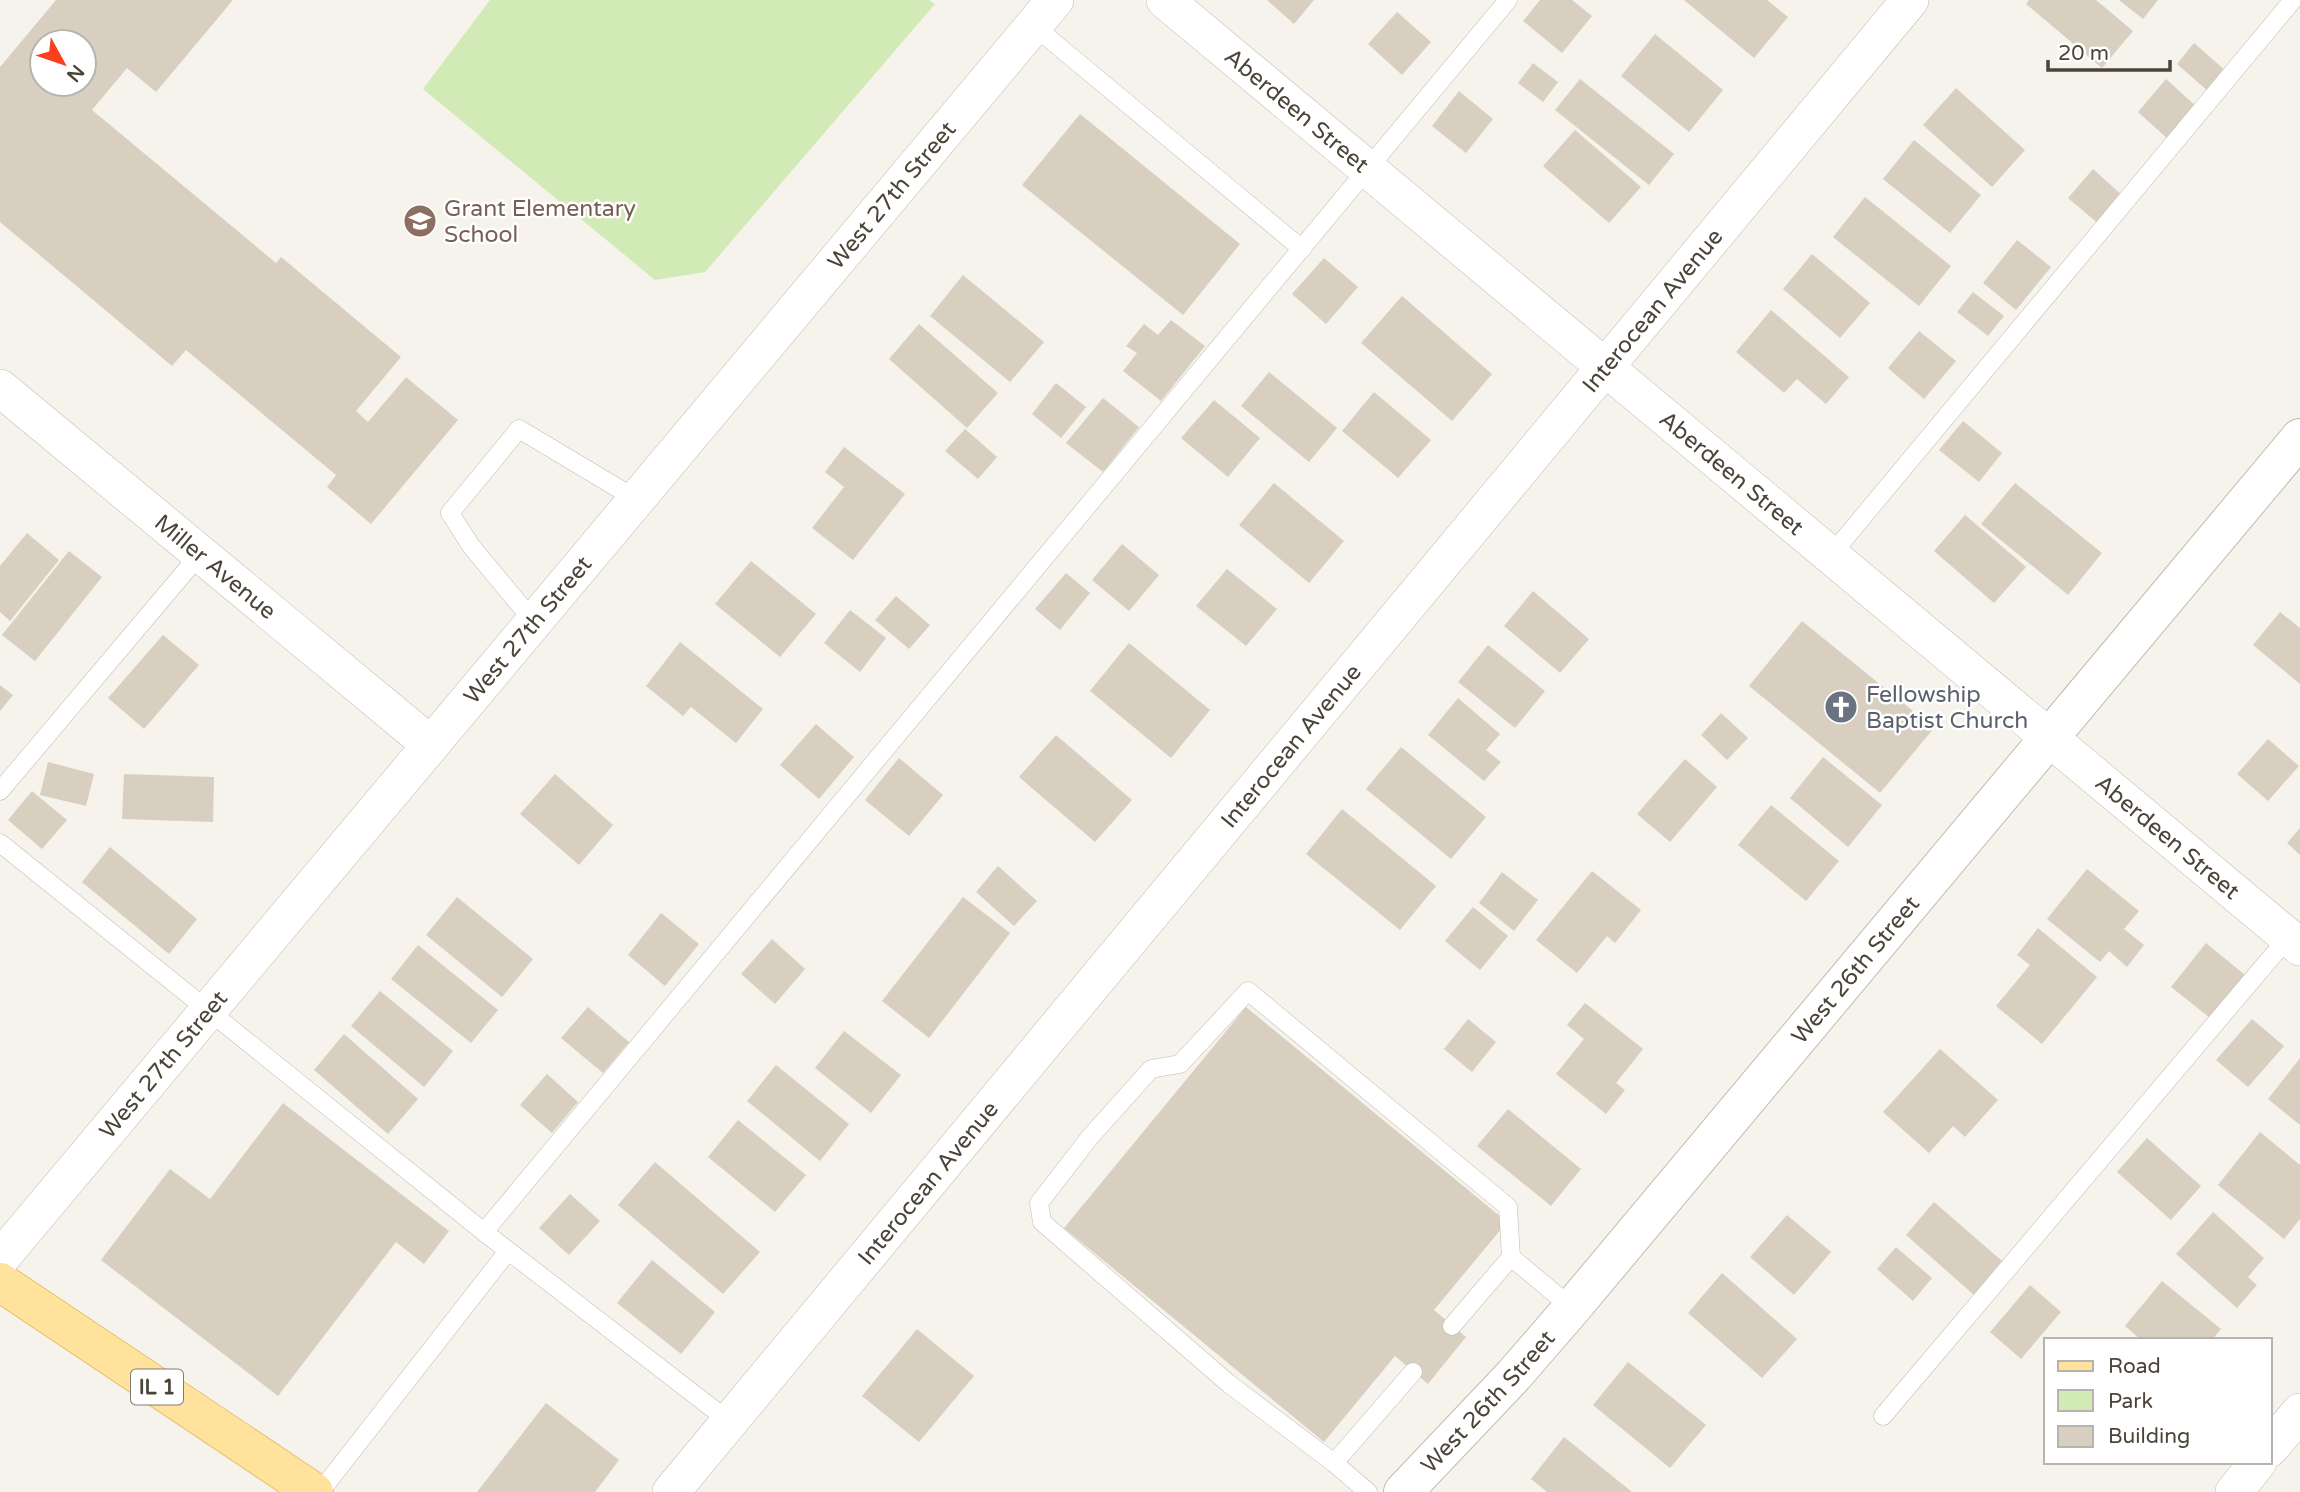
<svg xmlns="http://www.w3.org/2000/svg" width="2300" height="1492" viewBox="0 0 2300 1492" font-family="'Varela Round',sans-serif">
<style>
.green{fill:#d2eab5}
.building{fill:#d8cfc1;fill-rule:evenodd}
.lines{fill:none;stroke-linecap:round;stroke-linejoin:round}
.service-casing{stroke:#c2bbae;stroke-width:19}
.minor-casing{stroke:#c2bbae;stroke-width:38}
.tertiary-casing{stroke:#c2bbae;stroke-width:40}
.primary-casing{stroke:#e6c16a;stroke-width:40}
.service{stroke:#fff;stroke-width:18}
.minor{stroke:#fff;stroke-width:37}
.tertiary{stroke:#fff;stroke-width:38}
.primary{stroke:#ffe39c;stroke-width:38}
.labels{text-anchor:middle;stroke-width:5;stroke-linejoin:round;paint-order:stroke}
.shield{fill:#fff;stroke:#817c74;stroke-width:2}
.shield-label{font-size:21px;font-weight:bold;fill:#4b4439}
.street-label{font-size:23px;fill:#4b4439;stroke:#fff}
.education-label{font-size:23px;fill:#785e54;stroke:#fff;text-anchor:start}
.worship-label{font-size:23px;fill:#5b616d;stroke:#fff;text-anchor:start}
</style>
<rect width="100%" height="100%" fill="#f6f3ec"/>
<polygon class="green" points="490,0 929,0 935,4 705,272 655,280 423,89"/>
<g class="building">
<path d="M56,0h177l-77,92 -29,-24 -35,42 184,153 5,-6 120,100 -45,54 12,11 38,-45 52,43 -87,104 -44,-37 9,-12 -150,-125 -14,16 -172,-144v-155zM42,42h42v42h-42z"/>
<polygon points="1267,0 1314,0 1294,24"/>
<polygon points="1540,0 1572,0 1592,16 1562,53 1523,21"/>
<polygon points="1684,0 1767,0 1788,17 1754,58"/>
<polygon points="2029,0 2096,0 2133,31 2102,68 2026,4"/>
<polygon points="2119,0 2158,0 2143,19"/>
<polygon points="1397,12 1431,42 1402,75 1368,44"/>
<polygon points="1655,34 1723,90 1689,132 1621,76"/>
<polygon points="2194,43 2227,72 2209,92 2177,64"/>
<polygon points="1533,63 1558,82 1543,102 1518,83"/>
<polygon points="1580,79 1674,154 1649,185 1555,110"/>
<polygon points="2166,79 2198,108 2169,140 2138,112"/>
<polygon points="1956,88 2025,150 1992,187 1923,125"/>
<polygon points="1459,91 1493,119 1466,153 1432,126"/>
<polygon points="1080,114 1240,244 1183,315 1022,185"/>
<polygon points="1575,130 1641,187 1609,223 1543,166"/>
<polygon points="1914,140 1981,195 1950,233 1883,179"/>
<polygon points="2093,169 2124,197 2100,225 2068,198"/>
<polygon points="1865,197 1951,266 1919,306 1833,237"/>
<polygon points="2017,240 2051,267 2016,310 1983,283"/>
<polygon points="1812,254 1870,303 1840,338 1783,289"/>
<polygon points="1324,258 1358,287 1326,324 1292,294"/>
<polygon points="963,275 1044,342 1010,382 930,316"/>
<polygon points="1973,292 2004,316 1988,336 1957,312"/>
<polygon points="1402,296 1492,374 1452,421 1361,343"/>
<polygon points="1771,310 1849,377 1826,404 1797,379 1784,393 1736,352"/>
<polygon points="1171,320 1205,346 1161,401 1123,371 1137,353 1126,346 1144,324 1158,335"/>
<polygon points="919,324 998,393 967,428 889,359"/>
<polygon points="1919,331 1956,361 1924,399 1888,368"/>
<polygon points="1269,372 1337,428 1309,462 1241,406"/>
<polygon points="1056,383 1086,407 1061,438 1032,414"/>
<polygon points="1374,392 1431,440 1398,478 1342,431"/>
<polygon points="1103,398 1139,427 1103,472 1066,443"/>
<polygon points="1214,400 1260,438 1228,477 1181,438"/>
<polygon points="1963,421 2002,453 1979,482 1939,450"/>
<polygon points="965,429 997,457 978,479 945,451"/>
<polygon points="844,447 905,494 853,560 812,528 844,487 825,472"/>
<polygon points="1274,483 1344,541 1309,583 1239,525"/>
<polygon points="2015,483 2102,553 2068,595 1981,524"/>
<polygon points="1965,515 2026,567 1994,603 1934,551"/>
<polygon points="27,533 59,560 10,621 0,612 0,566"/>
<polygon points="1122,544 1159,575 1129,611 1092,580"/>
<polygon points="69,551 102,577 35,661 2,635"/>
<polygon points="751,561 816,614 780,657 715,604"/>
<polygon points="1227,569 1277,609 1246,646 1196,606"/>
<polygon points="1066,573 1090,593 1060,630 1035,609"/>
<polygon points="1533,591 1589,639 1560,673 1504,626"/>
<polygon points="896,596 930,625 909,649 875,620"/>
<polygon points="850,610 886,638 860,672 824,643"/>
<polygon points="2280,612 2300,628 2300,684 2253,645"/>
<polygon points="1802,621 1934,728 1880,793 1749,686"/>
<polygon points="163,635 199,665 144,729 108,698"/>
<polygon points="680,642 763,709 736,743 691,707 683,716 646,686"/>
<polygon points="1129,643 1210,710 1171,758 1090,691"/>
<polygon points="1488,645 1545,691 1515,728 1458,682"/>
<polygon points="0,685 13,695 0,711"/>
<polygon points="1458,698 1500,734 1486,750 1501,762 1484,781 1428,735"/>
<polygon points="1721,713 1748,738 1727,760 1701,735"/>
<polygon points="816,724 854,757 819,799 780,765"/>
<polygon points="1056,735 1132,800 1095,842 1019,777"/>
<polygon points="2268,739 2299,766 2268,801 2237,774"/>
<polygon points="1401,747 1486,817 1451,859 1366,789"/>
<polygon points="1823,757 1882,805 1848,847 1790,798"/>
<polygon points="899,758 943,795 909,836 865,800"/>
<polygon points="1685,759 1717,787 1670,842 1637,814"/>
<polygon points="48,762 94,774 86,806 40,795"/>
<polygon points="124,774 214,777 213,822 122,819"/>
<polygon points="555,774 613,825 579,865 520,814"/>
<polygon points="32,791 67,820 42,849 8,820"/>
<polygon points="1771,805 1839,861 1806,901 1738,845"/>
<polygon points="1342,809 1436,886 1400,930 1306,854"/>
<polygon points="2300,828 2300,855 2287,843"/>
<polygon points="110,847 197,919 169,954 82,882"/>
<polygon points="998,866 1037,901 1014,926 976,892"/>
<polygon points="2087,869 2139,911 2124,929 2144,945 2127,967 2109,951 2100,962 2047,919"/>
<polygon points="1592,871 1641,910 1615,943 1607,936 1577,973 1536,940"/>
<polygon points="1502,872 1538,900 1514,931 1479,903"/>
<polygon points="457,897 533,959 502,997 426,935"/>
<polygon points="963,897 1010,933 929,1038 882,1001"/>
<polygon points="1473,907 1508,936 1480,970 1445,941"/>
<polygon points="661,913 699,944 665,986 628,955"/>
<polygon points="2038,928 2097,977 2042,1044 1996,1006 2030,965 2017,955"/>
<polygon points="772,939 805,969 775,1004 741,974"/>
<polygon points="2206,943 2245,975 2210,1018 2171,987"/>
<polygon points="418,945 498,1010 471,1043 391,979"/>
<polygon points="380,991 453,1051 424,1087 351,1026"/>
<polygon points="1585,1003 1643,1049 1616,1083 1625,1090 1606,1114 1556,1074 1584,1039 1567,1025"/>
<polygon points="588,1007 629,1042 603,1073 561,1038"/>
<polygon points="1246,1007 1507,1222 1434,1310 1466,1337 1428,1384 1395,1356 1324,1442 1064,1228"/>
<polygon points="1468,1019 1496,1042 1472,1072 1444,1049"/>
<polygon points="2252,1019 2284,1046 2248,1087 2216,1060"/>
<polygon points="844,1031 901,1075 871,1113 815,1068"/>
<polygon points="344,1034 418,1099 388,1134 314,1070"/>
<polygon points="1940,1049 1998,1100 1965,1137 1953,1126 1929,1153 1883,1112"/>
<polygon points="2300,1058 2300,1125 2268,1099"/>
<polygon points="776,1065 849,1124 820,1161 747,1101"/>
<polygon points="547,1074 578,1102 552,1133 520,1105"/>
<polygon points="283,1103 449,1231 424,1264 396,1242 278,1396 101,1260 170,1169 210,1199"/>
<polygon points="1508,1109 1581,1169 1551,1206 1477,1146"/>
<polygon points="738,1120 806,1175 775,1212 708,1157"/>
<polygon points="2260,1132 2300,1165 2300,1219 2284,1239 2218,1185"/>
<polygon points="2147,1138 2201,1186 2171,1220 2117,1172"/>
<polygon points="655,1162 760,1252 723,1294 618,1205"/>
<polygon points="570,1194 600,1221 569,1255 539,1228"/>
<polygon points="1934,1202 2002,1261 1974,1295 1906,1235"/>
<polygon points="2213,1212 2264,1258 2248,1277 2257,1285 2237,1308 2176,1254"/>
<polygon points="1787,1215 1831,1252 1794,1295 1750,1257"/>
<polygon points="1896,1247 1932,1278 1913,1301 1877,1269"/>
<polygon points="652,1260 715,1312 681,1354 617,1303"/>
<polygon points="1722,1273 1797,1339 1762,1378 1688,1313"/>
<polygon points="2162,1281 2221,1329 2212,1340 2141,1340 2125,1326"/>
<polygon points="2030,1285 2061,1312 2021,1359 1990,1332"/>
<polygon points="917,1329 974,1376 919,1442 862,1396"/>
<polygon points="1628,1362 1706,1425 1670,1468 1593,1405"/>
<polygon points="546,1403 619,1460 595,1492 477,1492"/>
<polygon points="1564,1437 1632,1492 1547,1492 1531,1479"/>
</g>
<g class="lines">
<defs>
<g id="service">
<polyline points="1034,26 1302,249"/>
<polyline points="1831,555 2293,0"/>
<polyline points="534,622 471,546 450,513 519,429 636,499"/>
<polyline points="0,791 200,554"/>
<polyline points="0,843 484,1232 730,1422"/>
<polyline points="484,1232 1508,0"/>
<polyline points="1452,1326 1511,1257 1572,1308"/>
<polyline points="1883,1416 2291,934"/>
<polyline points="1334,1463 1228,1383 1042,1222 1039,1203 1090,1137 1151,1069 1180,1064 1248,991 1508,1207 1511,1257"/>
<polyline points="320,1492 508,1251"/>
<polyline points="1368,1492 1334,1463 1413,1372"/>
</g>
<g id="minor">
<path id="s1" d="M1165,0l1135,947"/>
<path id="s2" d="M0,388l431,357"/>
<path id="s3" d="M0,1259l1055,-1259"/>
<polyline points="2270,1448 2300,1412"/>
<path id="s4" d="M671,1492l1239,-1492"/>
<polyline points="2234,1492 2258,1462"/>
</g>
<g id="tertiary">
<path id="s5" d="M1403,1492l111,-117 58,-67 728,-870"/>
</g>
<polyline id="primary" points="0,1282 314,1492"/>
</defs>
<use href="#service" class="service-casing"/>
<use href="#minor" class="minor-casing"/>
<use href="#tertiary" class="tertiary-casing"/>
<use href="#primary" class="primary-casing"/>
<use href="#service" class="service"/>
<use href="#minor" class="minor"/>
<use href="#tertiary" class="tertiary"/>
<use href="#primary" class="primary"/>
</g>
<defs>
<symbol id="school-disc" viewBox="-11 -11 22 22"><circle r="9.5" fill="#8d6e63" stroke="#fff"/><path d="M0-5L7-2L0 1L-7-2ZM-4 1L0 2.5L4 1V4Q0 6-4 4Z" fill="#fff"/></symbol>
<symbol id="church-disc" viewBox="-11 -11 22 22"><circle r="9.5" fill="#6b7280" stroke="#fff"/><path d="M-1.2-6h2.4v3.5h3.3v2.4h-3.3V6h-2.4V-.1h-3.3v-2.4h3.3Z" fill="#fff"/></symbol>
</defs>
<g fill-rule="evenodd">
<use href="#school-disc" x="401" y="202" width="38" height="38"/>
<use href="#church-disc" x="1822" y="688" width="38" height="38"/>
</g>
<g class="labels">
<rect class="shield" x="131" y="1369.5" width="52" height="35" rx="5"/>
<g class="shield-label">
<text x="157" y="1394">IL 1</text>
</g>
<g class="street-label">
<text dy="8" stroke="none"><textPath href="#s1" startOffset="172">Aberdeen Street</textPath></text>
<text dy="8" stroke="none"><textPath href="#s3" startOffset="1388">West 27th Street</textPath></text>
<text dy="8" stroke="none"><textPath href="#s4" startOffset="1536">Interocean Avenue</textPath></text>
<text dy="8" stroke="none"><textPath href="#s1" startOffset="738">Aberdeen Street</textPath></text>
<text dy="8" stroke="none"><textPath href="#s2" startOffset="280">Miller Avenue</textPath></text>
<text dy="8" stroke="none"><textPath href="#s3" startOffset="821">West 27th Street</textPath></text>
<text dy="8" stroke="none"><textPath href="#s4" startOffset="970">Interocean Avenue</textPath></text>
<text dy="8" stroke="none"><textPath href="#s1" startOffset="1306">Aberdeen Street</textPath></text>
<text dy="8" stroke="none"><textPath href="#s5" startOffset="691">West 26th Street</textPath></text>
<text dy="8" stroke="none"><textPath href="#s3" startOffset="254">West 27th Street</textPath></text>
<text dy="8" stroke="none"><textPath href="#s4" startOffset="402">Interocean Avenue</textPath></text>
<text dy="8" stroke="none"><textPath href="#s5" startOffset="124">West 26th Street</textPath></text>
</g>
<g class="education-label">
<text x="444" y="216">Grant Elementary<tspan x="444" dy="26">School</tspan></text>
</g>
<g class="worship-label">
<text x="1866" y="702">Fellowship<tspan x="1866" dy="26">Baptist Church</tspan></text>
</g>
</g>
<rect x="2044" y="1338" width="228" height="126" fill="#ffffff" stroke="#b7b4b0" stroke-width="2"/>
<rect x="2058" y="1361" width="35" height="10" fill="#ffe39c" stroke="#b7b4b0" stroke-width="2"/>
<text x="2108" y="1373" font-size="21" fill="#4b4439">Road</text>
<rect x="2058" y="1390" width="35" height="21" fill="#d2eab5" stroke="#b7b4b0" stroke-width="2"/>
<text x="2108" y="1408" font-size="21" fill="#4b4439">Park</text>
<rect x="2058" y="1426" width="35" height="21" fill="#d8cfc1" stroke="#b7b4b0" stroke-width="2"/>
<text x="2108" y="1443" font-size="21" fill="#4b4439">Building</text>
<g transform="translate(63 63) rotate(130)"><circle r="33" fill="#ffffff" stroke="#b7b4b0" stroke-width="2"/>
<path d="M0-5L12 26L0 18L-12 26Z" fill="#fc3f1d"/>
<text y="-10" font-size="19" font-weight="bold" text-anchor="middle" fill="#4b4439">N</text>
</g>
<path d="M2048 60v10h122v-10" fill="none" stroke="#4b4439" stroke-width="3.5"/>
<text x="2058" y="60" font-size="21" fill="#4b4439" stroke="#ffffff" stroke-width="5" paint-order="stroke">20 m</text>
</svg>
